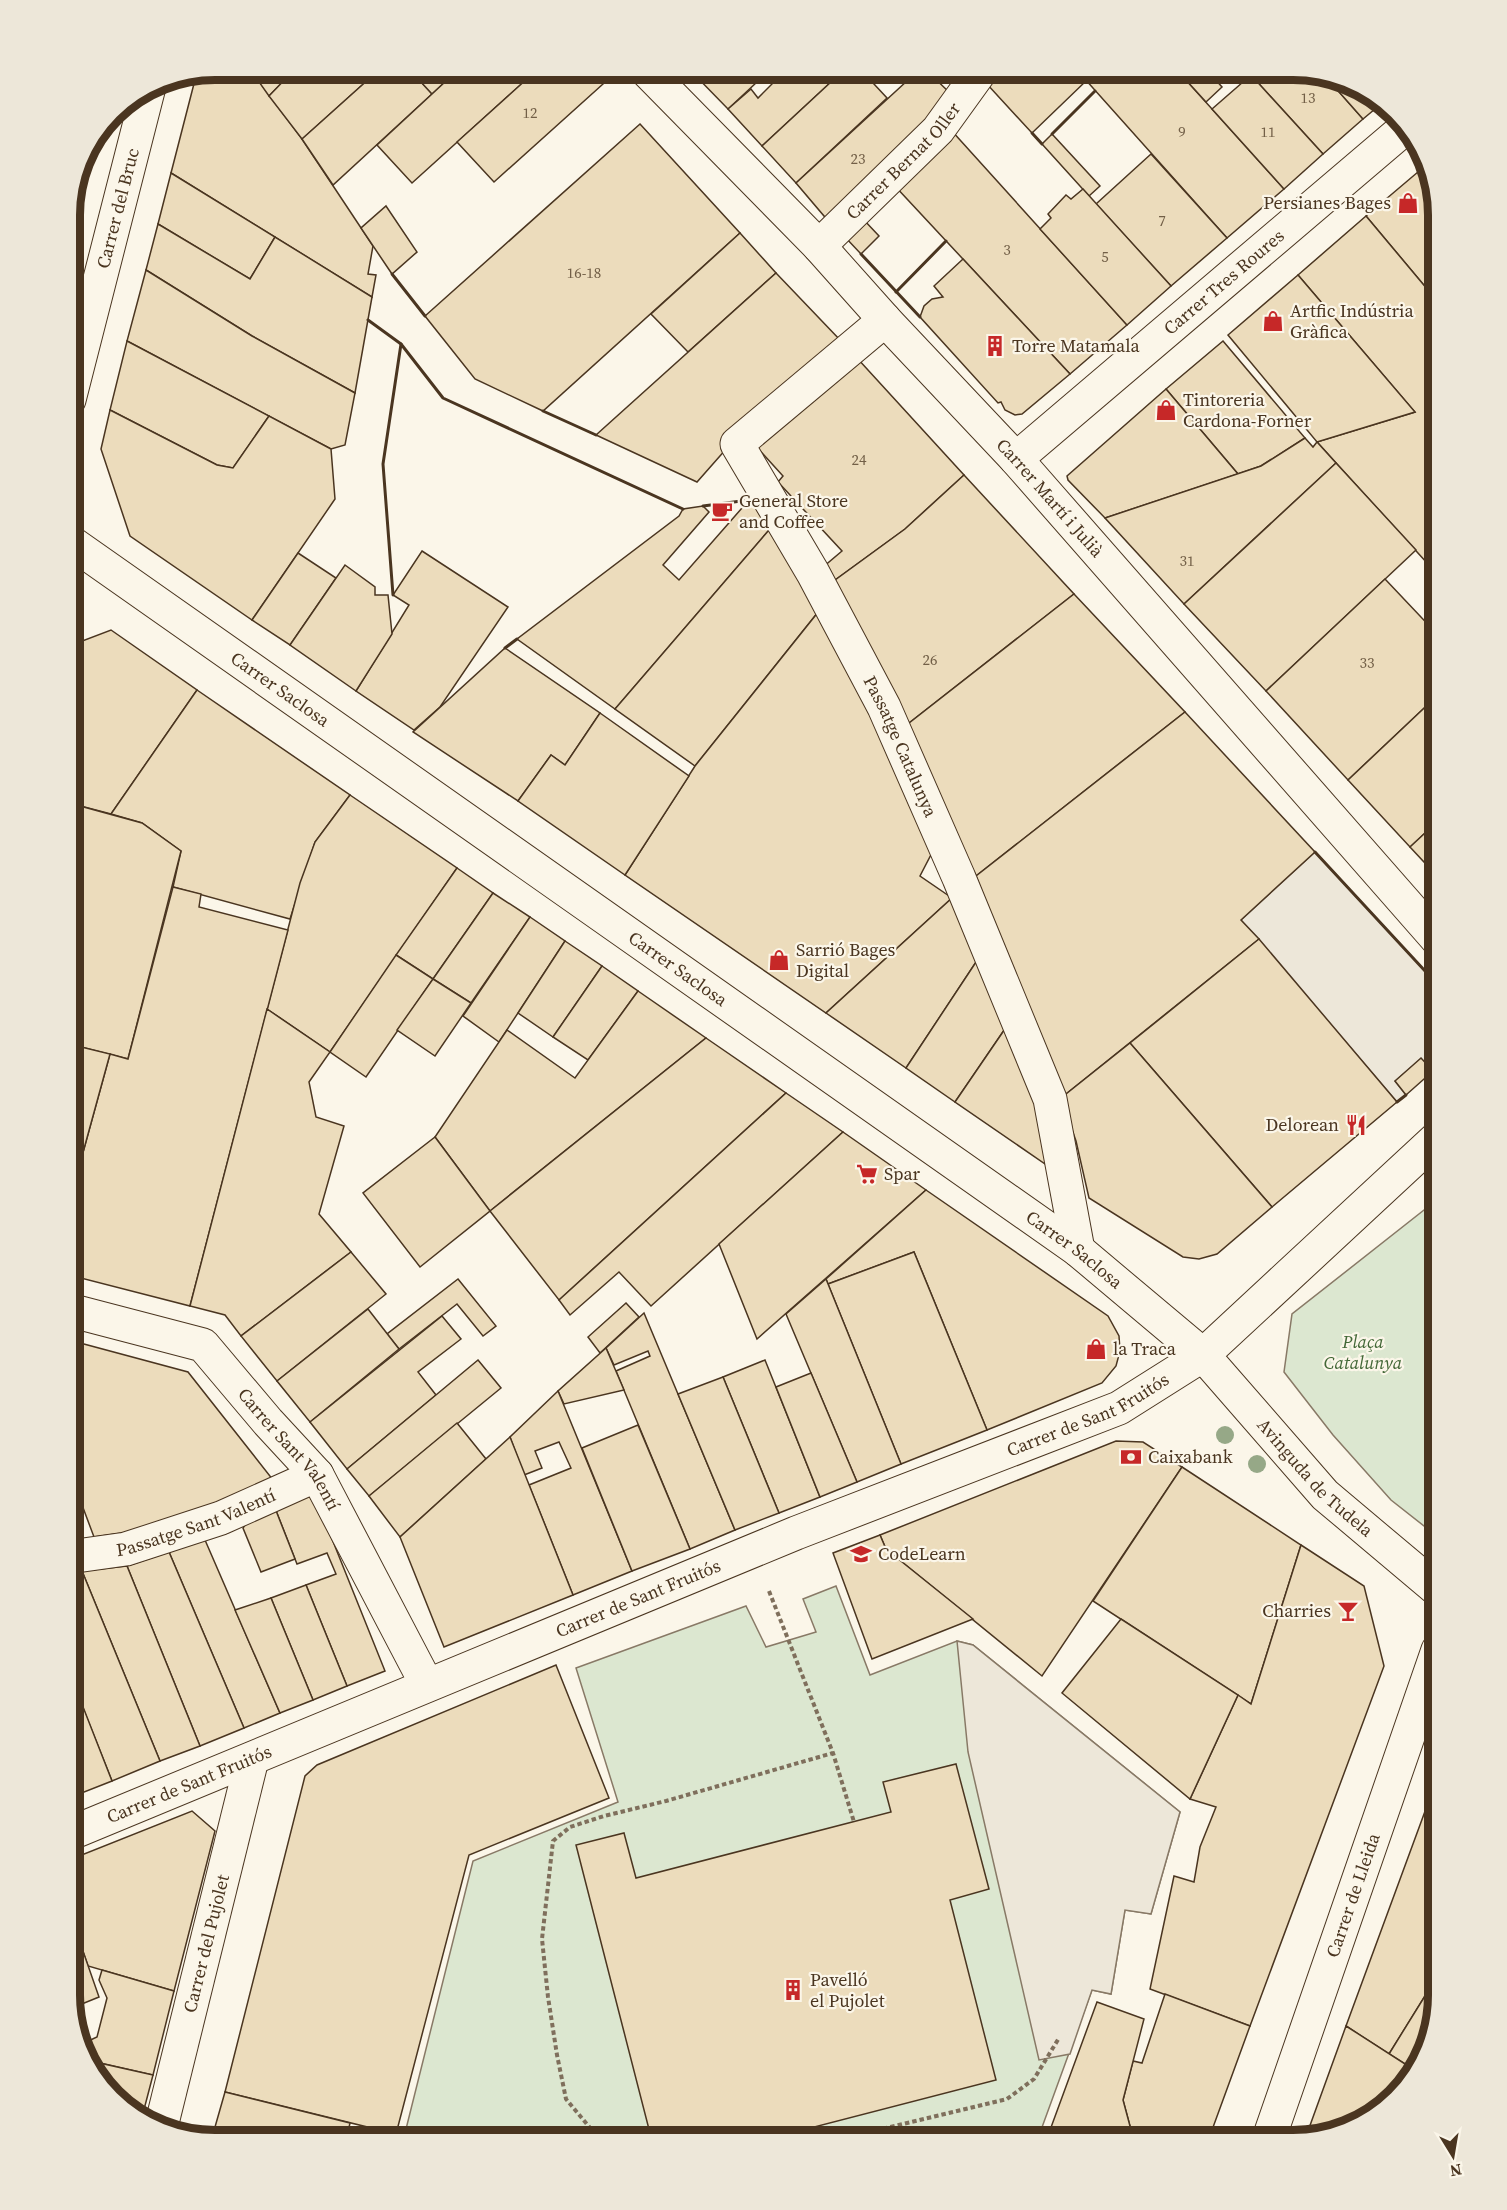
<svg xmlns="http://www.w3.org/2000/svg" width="1507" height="2210" viewBox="0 0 1507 2210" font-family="'Source Serif 4',serif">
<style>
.green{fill:#dce7d0;stroke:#887966;stroke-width:1.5}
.parking{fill:#ede7d9;stroke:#887966;stroke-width:1.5}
.building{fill:#ecdcbc;stroke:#4a3520;stroke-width:1.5}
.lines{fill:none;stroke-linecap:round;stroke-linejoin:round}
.street-casing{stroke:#4a3520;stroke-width:35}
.secondary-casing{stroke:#4a3520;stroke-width:35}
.path{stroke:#7f6f5c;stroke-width:4;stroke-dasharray:4.5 3;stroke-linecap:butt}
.street{stroke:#fbf6e9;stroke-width:33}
.secondary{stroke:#fbf6e9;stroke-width:33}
.wall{stroke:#4a3520;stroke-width:3}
.tree{fill:#96a887}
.labels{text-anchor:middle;stroke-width:4.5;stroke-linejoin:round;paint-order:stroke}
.number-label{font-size:15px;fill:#725f47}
.street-label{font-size:18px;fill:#4a3520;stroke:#fbf6e9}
.poi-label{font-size:18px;fill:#4a3520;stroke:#fbf6e9;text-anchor:start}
.park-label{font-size:18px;font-style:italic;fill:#436837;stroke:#fbf6e9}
.rim{fill:none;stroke:#4a3520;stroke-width:8}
</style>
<rect width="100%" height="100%" fill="#fbf6e9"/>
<g class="green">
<polygon points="1438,1199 1438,1537 1391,1500 1333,1435 1284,1372 1292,1314"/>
<polygon points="836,1586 870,1675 957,1641 973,1645 1180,1812 1151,1914 1125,1910 1111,1994 1092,1990 1037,2141 403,2141 473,1861 618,1802 576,1668 746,1606 766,1647 816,1632 803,1599"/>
</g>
<g class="parking">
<polygon points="1315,852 1438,985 1438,1067 1433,1071 1421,1059 1395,1081 1406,1095 1397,1102 1241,920"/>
<polygon points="957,1641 973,1645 1180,1812 1151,1914 1125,1910 1111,1994 1092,1990 1070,2054 1039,2060 968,1752"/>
</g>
<g class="building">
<polygon points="214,69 250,69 302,139 373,246 368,274 376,275 372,297 171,173 197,72"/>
<polygon points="250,69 295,69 269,96"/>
<polygon points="295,69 380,69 302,139 269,96"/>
<polygon points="380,69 409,69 432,94 333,185 302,139"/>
<polygon points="409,69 459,69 432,94"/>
<polygon points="459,69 538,69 412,183 377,145"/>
<polygon points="538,69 589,69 603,84 494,182 457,142"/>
<polygon points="689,69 771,69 728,109"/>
<polygon points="772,69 845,69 762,146 728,109 751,89 758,98 778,78"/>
<polygon points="845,69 860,69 887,98 796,183 762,146"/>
<polygon points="920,69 925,69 951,94 830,223 796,183"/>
<polygon points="997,69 1076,69 1086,81 1032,133 986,83"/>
<polygon points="1076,69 1176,69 1284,189 1227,238"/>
<polygon points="1176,69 1206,69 1222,87 1206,102"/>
<polygon points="1257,69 1302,69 1325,76 1363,119 1323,154 1251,75"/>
<polygon points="1251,75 1323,154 1284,189 1212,109"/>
<polygon points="1325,76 1366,89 1381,104 1363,119"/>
<polygon points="640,124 740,233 543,411 475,379 425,316"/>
<polygon points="951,130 1127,325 1070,374 894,185"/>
<polygon points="1052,134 1100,186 1089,196 1042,144"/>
<polygon points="1151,154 1227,238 1171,286 1096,204"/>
<polygon points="1425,166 1438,214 1438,302 1366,216"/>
<polygon points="171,173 275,237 250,279 158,224"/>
<polygon points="1083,189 1171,286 1127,325 1040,229 1051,218 1048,214 1066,195 1071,199"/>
<polygon points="386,206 417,252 392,274 361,228"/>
<polygon points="1366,216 1438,302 1438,575 1317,442 1415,412 1298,275"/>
<polygon points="863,219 879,236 861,254 845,237"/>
<polygon points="158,224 250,279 275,237 372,297 355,393 252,336 146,270"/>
<polygon points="740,233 776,273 688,352 651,314"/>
<polygon points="963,259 1070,374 1022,414 1015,415 1005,410 1001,402 998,403 920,317 924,306 932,299 943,297 934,286"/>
<polygon points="146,270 252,336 355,393 345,445 331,449 127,341"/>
<polygon points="776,273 841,341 727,448 697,482 596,435"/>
<polygon points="1298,275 1415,412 1317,442 1228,335"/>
<polygon points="127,341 269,416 233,468 217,465 110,410"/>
<polygon points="1223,341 1305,438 1261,466 1238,474 1166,389"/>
<polygon points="857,358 964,475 905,529 831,583 822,568 842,551 778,482 783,476 754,444"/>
<polygon points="1166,389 1238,474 1105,518 1068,480 1067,476"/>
<polygon points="110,410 217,465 233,468 269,416 331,449 335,499 252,620 130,536 101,449"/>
<polygon points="1305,438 1313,447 1317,442 1336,463 1184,604 1105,518 1261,466"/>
<polygon points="1336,463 1416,550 1266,691 1184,604"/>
<polygon points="964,475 1074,594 904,727 831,583 905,529"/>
<polygon points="749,500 751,500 769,530 615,709 517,639 679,516 683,509 703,506 709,512 663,565 679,580"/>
<polygon points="769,530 819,611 695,766 615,709"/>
<polygon points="422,551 508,607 440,707 414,730 356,691 409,605 393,595"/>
<polygon points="298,553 336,578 290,645 252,620"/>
<polygon points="345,565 375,587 375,595 388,595 392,634 356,691 290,645"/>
<polygon points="1385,579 1438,635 1438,695 1348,780 1266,691"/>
<polygon points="1074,594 1185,712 976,876 904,727"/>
<polygon points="819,611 936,845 920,876 952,898 826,1013 625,875 695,766"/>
<polygon points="111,630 197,690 111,814 69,803 69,646"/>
<polygon points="505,648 600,713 565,765 551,755 518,801 413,732"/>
<polygon points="197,690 350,795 315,842 290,919 173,887 181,851 142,823 111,814"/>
<polygon points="1438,695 1438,821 1410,847 1348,780"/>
<polygon points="1185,712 1315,852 1241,920 1259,939 1061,1098 976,876"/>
<polygon points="600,713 689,776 625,875 518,801 551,755 565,765"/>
<polygon points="350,795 457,868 330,1052 267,1009 300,883 315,842"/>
<polygon points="69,803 142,823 181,851 128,1059 69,1044"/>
<polygon points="1438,821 1438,877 1410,847"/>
<polygon points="457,868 493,893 433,979 396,955"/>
<polygon points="173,887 201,894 199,907 288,930 190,1306 69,1275 69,1212 79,1167 110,1054 128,1059"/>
<polygon points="493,893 530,917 471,1003 433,979"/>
<polygon points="952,898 980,956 906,1068 826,1013"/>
<polygon points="530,917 565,941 499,1042 463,1016"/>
<polygon points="1259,939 1397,1102 1272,1207 1130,1043"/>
<polygon points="565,941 602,966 553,1037 518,1013"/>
<polygon points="396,955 433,979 366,1077 330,1052"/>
<polygon points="980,956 1009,1023 955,1102 906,1068"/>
<polygon points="602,966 638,991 588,1060 553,1037"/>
<polygon points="433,979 471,1003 435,1056 397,1030"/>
<polygon points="638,991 706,1038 490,1211 435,1137 507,1030 575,1078"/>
<polygon points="267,1009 330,1052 309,1082 316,1117 344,1126 319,1214 351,1252 241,1336 225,1315 190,1306"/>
<polygon points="1009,1023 1055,1156 1048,1166 955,1102"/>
<polygon points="706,1038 786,1093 559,1300 490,1211"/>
<polygon points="1130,1043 1272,1207 1217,1254 1199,1259 1183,1257 1089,1198 1076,1141 1061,1098"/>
<polygon points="69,1044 110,1054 79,1167 69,1164"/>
<polygon points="1421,1058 1433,1071 1406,1095 1395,1081"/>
<polygon points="786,1093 843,1132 651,1306 619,1272 570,1315 559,1300"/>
<polygon points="843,1132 926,1190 757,1339 719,1244"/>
<polygon points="435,1137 490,1211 420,1267 363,1193"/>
<polygon points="69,1164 79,1167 69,1212"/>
<polygon points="926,1190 1108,1316 1119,1336 1120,1351 1116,1366 1102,1383 987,1430 914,1252 828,1284 826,1279"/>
<polygon points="351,1252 386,1294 277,1381 241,1336"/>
<polygon points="914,1252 987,1430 901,1464 828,1284"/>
<polygon points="458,1279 496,1326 483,1336 457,1304 399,1349 387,1334"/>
<polygon points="826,1279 901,1464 857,1482 786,1314"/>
<polygon points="626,1303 639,1317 600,1353 588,1337"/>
<polygon points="368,1309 399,1349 310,1422 277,1381"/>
<polygon points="644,1313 735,1530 690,1549 616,1371 650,1356 648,1351 614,1365 606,1348"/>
<polygon points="442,1316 461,1339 418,1372 436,1395 347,1469 310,1422"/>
<polygon points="69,1340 188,1372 277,1485 129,1532 94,1537 76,1489 69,1491"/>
<polygon points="606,1348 624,1390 564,1404 558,1391"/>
<polygon points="478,1360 501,1388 369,1496 347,1469"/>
<polygon points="765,1360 820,1497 779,1513 723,1377"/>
<polygon points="811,1373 857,1482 820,1497 776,1387"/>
<polygon points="723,1377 779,1513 735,1530 678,1394"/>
<polygon points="558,1391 632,1571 573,1595 529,1485 571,1468 559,1442 535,1451 542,1468 524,1475 510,1437"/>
<polygon points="457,1423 486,1459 400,1537 369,1496"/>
<polygon points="638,1425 690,1549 632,1571 582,1448"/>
<polygon points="510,1437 573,1595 444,1647 400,1537"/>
<polygon points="1116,1441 1143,1442 1182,1467 1042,1676 886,1549 880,1535"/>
<polygon points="1182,1467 1301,1545 1251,1704 1093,1601"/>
<polygon points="306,1490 326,1524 385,1671 347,1686 306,1585 336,1574 327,1553 297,1564 273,1503"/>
<polygon points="273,1503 295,1559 261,1572 243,1528 256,1509"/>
<polygon points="880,1535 886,1549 973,1619 872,1659 833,1553"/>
<polygon points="205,1540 280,1713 244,1728 169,1552"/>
<polygon points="1301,1545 1364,1586 1384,1666 1250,2026 1150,1989 1174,1876 1194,1882 1200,1847 1216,1807 1190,1799 1238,1695 1251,1704"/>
<polygon points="169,1552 244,1728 200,1746 127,1566"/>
<polygon points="127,1566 200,1746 160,1761 82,1571"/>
<polygon points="82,1571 160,1761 112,1781 69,1673 69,1572"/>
<polygon points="306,1585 347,1686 313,1700 271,1598"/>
<polygon points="271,1598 313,1700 280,1713 235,1610"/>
<polygon points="1121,1619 1238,1695 1190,1799 1062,1693"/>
<polygon points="556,1665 609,1798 469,1855 396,2134 225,2092 305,1776 317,1765"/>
<polygon points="76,1689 112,1781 69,1798 69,1691"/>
<polygon points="956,1764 989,1889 950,1900 996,2080 760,2141 652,2141 576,1845 624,1833 636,1878 891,1812 883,1782"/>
<polygon points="1438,1776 1438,1975 1389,2054 1346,2026"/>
<polygon points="192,1811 215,1831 174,1991 88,1966 69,1911 69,1860"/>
<polygon points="69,1911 99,1997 72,2008 69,1996"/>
<polygon points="102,1970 174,1991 153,2075 87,2060 82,2044 97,2037 107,1998 99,1980"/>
<polygon points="1438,1975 1438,1996 1418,2069 1416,2071 1389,2054"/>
<polygon points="1165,1994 1250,2026 1208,2141 1134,2141 1123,2100 1133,2061 1142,2063"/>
<polygon points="1097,2002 1144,2019 1123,2100 1134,2141 1046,2141"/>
<polygon points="1346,2026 1416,2071 1365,2122 1314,2135 1308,2131"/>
<polygon points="86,2060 153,2075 141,2121 88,2068"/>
<polygon points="225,2092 350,2123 346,2141 211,2141"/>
</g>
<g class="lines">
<defs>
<g id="street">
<path id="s1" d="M645,69l174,177 66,74 131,139 422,481"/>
<path id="s2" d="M819,246l119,-116 44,-61"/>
<path id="s3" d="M885,320l-148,124 76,129 71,134 75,171 91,221 28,151"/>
<path id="s4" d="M1016,459l389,-331"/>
<path id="s5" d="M69,541l1009,709 125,105 122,140 113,95"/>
<path id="s6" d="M69,1310l134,35 65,77 49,53 110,210"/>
<path id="s7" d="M69,1557l57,-8 95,-31 96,-43"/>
<path id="s8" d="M69,1834l727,-301 323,-125 84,-53 235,-218"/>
<path id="s9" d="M161,2127l91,-368"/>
<path id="s10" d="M1268,2141l170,-491"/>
</g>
<g id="secondary">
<path id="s11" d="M69,400l80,-313"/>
</g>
</defs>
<use href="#street" class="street-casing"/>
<use href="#secondary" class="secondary-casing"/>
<g class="path">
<polyline points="769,1591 833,1753 854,1822"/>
<polyline points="601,2141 566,2099 557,2055 548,1997 542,1939 553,1841 570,1827 604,1816 666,1801 833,1753"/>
<polyline points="832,2141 1007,2099 1034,2079 1059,2038"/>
</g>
<use href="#street" class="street"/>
<use href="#secondary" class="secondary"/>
<g class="wall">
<polyline points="1032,133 1042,144"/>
<polyline points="1052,134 1095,91"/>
<polyline points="861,254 920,317"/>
<polyline points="392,274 425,316"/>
<polyline points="896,292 946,241"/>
<polyline points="368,320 401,344 443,398 683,509"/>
<polyline points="543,411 596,435"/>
<polyline points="703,506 749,500"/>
<polyline points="393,595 383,464 401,344"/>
<polyline points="505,648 517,639"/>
<polyline points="1315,852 1438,985"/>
<polyline points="1397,1102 1406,1095"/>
</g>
</g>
<g class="tree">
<circle cx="1225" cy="1435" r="9"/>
<circle cx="1257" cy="1464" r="9"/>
</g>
<defs>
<symbol id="shop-bare" viewBox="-9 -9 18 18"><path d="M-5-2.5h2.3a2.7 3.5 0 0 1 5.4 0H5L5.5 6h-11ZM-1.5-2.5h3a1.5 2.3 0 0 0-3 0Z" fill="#c62828" stroke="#fbf6e9" stroke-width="2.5" paint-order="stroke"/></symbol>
<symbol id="building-bare" viewBox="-9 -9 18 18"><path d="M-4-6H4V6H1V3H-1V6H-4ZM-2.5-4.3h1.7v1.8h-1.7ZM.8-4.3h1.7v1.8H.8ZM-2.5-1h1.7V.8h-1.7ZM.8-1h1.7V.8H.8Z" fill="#c62828" stroke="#fbf6e9" stroke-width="2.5" paint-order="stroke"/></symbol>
<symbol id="cafe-bare" viewBox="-9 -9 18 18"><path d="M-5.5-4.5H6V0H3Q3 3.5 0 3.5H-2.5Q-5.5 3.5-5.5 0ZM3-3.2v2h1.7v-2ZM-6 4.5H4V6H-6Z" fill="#c62828" stroke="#fbf6e9" stroke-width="2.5" paint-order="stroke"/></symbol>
<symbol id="restaurant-bare" viewBox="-9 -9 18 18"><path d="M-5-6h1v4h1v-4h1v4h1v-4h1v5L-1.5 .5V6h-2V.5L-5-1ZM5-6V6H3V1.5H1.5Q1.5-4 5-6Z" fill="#c62828" stroke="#fbf6e9" stroke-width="2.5" paint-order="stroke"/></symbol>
<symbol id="supermarket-bare" viewBox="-9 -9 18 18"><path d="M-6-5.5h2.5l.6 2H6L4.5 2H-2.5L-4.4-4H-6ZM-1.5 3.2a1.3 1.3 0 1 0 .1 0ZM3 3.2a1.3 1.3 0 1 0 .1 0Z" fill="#c62828" stroke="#fbf6e9" stroke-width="2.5" paint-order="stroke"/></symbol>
<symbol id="bank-bare" viewBox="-9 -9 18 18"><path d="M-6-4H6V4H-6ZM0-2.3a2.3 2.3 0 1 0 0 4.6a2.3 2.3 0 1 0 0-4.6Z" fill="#c62828" stroke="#fbf6e9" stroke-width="2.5" paint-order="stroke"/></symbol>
<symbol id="school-bare" viewBox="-9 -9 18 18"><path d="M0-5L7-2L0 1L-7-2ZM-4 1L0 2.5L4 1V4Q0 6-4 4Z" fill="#c62828" stroke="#fbf6e9" stroke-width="2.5" paint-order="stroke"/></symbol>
<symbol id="bar-bare" viewBox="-9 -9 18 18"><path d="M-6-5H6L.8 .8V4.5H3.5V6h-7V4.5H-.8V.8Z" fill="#c62828" stroke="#fbf6e9" stroke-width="2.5" paint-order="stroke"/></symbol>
</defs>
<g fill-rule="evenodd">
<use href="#shop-bare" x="1393" y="188" width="30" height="30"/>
<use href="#shop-bare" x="1258" y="306" width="30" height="30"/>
<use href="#building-bare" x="980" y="331" width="30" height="30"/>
<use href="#shop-bare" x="1151" y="395" width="30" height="30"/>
<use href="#cafe-bare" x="707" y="496" width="30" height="30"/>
<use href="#shop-bare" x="764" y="945" width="30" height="30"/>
<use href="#restaurant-bare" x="1341" y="1110" width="30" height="30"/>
<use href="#supermarket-bare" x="852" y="1159" width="30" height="30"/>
<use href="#shop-bare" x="1081" y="1334" width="30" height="30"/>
<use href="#bank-bare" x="1116" y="1442" width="30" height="30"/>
<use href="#school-bare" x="846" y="1539" width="30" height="30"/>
<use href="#bar-bare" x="1333" y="1596" width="30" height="30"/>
<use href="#building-bare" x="778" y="1975" width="30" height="30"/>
</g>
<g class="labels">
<g class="number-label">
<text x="1308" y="103">13</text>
<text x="530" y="118">12</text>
<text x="1182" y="137">9</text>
<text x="1268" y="137">11</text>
<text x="858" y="164">23</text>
<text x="1162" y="226">7</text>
<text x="1007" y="255">3</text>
<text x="1105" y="262">5</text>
<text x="584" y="278">16-18</text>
<text x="859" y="465">24</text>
<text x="1187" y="566">31</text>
<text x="930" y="665">26</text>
<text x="1367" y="668">33</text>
</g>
<g class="street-label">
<text dy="6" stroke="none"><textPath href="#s2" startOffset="120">Carrer Bernat Oller</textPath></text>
<text dy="6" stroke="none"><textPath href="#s11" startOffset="198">Carrer del Bruc</textPath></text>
<text dy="6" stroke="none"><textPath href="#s4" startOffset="273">Carrer Tres Roures</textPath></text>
<text dy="6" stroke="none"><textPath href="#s1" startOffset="590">Carrer Martí i Julià</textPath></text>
<text dy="6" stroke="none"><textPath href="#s5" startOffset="258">Carrer Saclosa</textPath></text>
<text dy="6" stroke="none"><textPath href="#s3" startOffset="537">Passatge Catalunya</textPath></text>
<text dy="6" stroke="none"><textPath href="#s5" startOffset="744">Carrer Saclosa</textPath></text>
<text dy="6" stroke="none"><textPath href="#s5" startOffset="1230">Carrer Saclosa</textPath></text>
<text dy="6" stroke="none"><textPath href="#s8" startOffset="1102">Carrer de Sant Fruitós</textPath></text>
<text dy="6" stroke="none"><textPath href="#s6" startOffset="274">Carrer Sant Valentí</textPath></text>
<text dy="6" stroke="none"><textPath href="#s5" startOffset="1563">Avinguda de Tudela</textPath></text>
<text dy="6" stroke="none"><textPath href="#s7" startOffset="132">Passatge Sant Valentí</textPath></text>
<text dy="6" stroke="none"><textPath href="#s8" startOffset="616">Carrer de Sant Fruitós</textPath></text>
<text dy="6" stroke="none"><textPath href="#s8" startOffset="130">Carrer de Sant Fruitós</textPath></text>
<text dy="6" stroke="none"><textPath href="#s10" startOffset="260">Carrer de Lleida</textPath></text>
<text dy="6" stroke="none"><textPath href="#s9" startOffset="189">Carrer del Pujolet</textPath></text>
</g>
<g class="poi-label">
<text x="1391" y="209" text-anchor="end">Persianes Bages</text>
<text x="1290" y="317">Artfic Indústria<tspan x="1290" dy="21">Gràfica</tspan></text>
<text x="1012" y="352">Torre Matamala</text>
<text x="1183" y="406">Tintoreria<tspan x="1183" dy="21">Cardona-Forner</tspan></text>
<text x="739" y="507">General Store<tspan x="739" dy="21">and Coffee</tspan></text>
<text x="796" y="956">Sarrió Bages<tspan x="796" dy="21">Digital</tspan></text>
<text x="1339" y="1131" text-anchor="end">Delorean</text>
<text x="884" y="1180">Spar</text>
<text x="1113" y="1355">la Traca</text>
<text x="1148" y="1463">Caixabank</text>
<text x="878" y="1560">CodeLearn</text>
<text x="1331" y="1617" text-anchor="end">Charries</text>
<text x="810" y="1986">Pavelló<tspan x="810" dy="21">el Pujolet</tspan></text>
</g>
<g class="park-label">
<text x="1363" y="1348">Plaça<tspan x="1363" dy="21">Catalunya</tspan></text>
</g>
</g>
<path d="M0 0H1507V2210H0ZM215 80H1293A135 135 0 0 1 1428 215V1995A135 135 0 0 1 1293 2130H215A135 135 0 0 1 80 1995V215A135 135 0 0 1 215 80Z" fill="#ede7d9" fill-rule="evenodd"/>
<path class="rim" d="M215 80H1293A135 135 0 0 1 1428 215V1995A135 135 0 0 1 1293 2130H215A135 135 0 0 1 80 1995V215A135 135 0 0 1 215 80Z"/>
<g transform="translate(1453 2156) rotate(169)" stroke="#fbf6e9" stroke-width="4.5" paint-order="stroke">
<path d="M0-4.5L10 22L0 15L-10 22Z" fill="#4a3520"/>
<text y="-9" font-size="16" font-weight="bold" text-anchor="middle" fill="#4a3520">N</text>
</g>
</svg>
